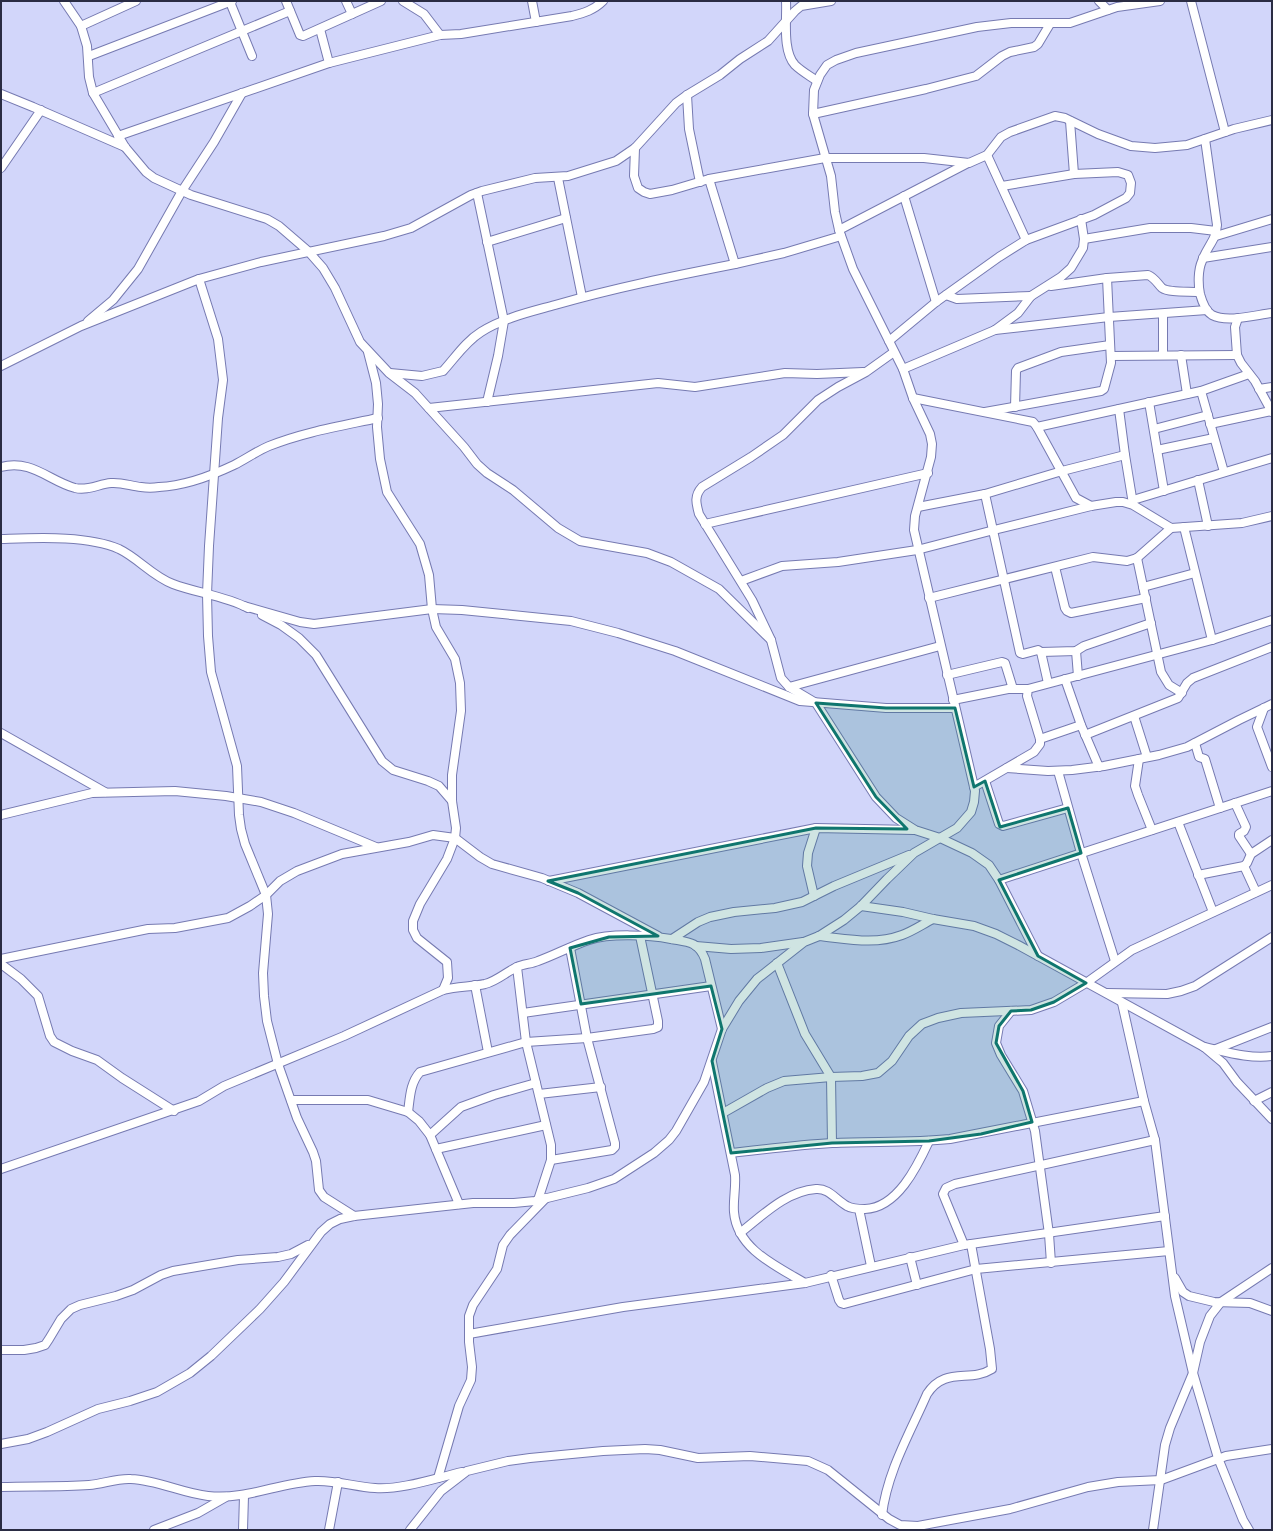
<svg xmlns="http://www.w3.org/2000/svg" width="1273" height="1531" viewBox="0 0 1273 1531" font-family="'Work Sans',sans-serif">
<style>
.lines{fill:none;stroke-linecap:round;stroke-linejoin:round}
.street-casing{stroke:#767ab1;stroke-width:10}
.street{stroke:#fff;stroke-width:8}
.marked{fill:#0f766e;fill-opacity:0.2;stroke:#0f766e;stroke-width:3;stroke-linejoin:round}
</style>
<rect width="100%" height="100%" fill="#d2d6fa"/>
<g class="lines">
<defs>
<g id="street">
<polyline points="64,1 81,26 87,46 89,77 93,93 125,147 146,172 154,178 191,195 267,219 279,226 308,251 323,268 335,288 360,342 389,373 415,393 464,447 477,464 487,473 513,490 558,528 580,541 647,553 671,562 719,589 771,640"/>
<polyline points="286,1 300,35 303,36 381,1"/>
<polyline points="346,1 352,14"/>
<polyline points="403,1 424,14 440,35"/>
<polyline points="532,1 536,22"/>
<path d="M786,1c1,18 -4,50 9,64 6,6 15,11 22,16"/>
<polyline points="1099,1 1108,10"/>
<polyline points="1191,1 1225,132"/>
<polyline points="230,2 252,56"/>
<polyline points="81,26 136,1"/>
<polyline points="320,29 329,63"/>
<polyline points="89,56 232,1"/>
<polyline points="93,93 290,11"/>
<polyline points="1,94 33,107 125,147"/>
<polyline points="687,95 689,129 700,182"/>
<polyline points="813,114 926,89 976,76 1002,56 1010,52 1034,47 1038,44 1050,24"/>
<polyline points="1070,121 1074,174"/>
<path d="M118,136l211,-73 111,-28 21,-1 111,-18c12,-3 22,-6 31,-15"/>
<path d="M1205,139l12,86c-1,16 -10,21 -15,36 -4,9 -4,23 -2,33 2,7 5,17 12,21 15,8 43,0 60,-2"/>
<polyline points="635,148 634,176 638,188 644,192 650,194 672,190 709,179 825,158 924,158 969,163 987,155 1001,137 1010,132 1055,116 1065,118 1098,134 1131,146 1155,148 1187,145 1234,129 1272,120"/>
<polyline points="987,155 1026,240"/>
<polyline points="1,168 41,110"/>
<polyline points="558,178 582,297"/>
<polyline points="709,179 735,264 784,253 841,236"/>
<polyline points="477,193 504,321 498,356 487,402"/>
<polyline points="904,196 936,302"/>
<polyline points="839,230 968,163"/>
<polyline points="1216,236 1272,219"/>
<polyline points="1084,239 1150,228 1191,228 1216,231"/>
<polyline points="487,242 566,218"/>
<polyline points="1203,258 1272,247"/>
<polyline points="199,279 218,339 223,380 218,418 209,546 207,594 208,636 211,672 237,766 239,815 241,829 245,844 266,895 268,914 263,973 264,996 267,1021 278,1064 297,1118 313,1152 316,1161 319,1190 324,1197 354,1216"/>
<path d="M1051,286l56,-8 41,-3c7,3 9,8 14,13 7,5 28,3 37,4"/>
<polyline points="946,295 957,299 1031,296"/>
<polyline points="1163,314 1163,355"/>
<polyline points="1238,318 1235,327 1237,355 1241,363 1255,381 1272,412"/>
<polyline points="88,321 113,300 138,269 182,191 214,142 242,93"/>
<polyline points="995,330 1109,317 1207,310"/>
<polyline points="889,341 936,302 999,257 1026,240 1094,215 1126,198 1130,193 1131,183 1128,175 1118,172 1074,174 1002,186"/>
<polyline points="368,352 376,383 378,404 377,427 380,459 387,492 420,544 429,575 432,609 436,627 455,659 460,683 461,711 452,775 452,801 456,828 455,838 447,859 420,904 413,921 413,930 417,938 447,962 448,978 443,990"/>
<path d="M894,352l-28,20 -28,15 -20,13 -35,35 -32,22 -49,30c-8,9 -6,16 -3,27l53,86 19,40 10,38 8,9 27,16 60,94 20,21 19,12 25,8 32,15 17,12 10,15 39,76"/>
<polyline points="1181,355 1187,394"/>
<polyline points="1111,356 1237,355"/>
<polyline points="1,366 81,326 199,279 261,262 384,236 411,228 471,195 482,191 535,178 568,176 616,161 635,148 676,103 687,95 720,75 740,59 768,41 795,11 801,6 831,1"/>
<polyline points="903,369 995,330 1018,313 1031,296 1061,277 1071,268 1083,248 1084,239 1081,219"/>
<path d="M390,373l32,3 21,-5c12,-13 22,-29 38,-39 22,-14 49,-20 74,-27 59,-17 119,-29 180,-41"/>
<polyline points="1259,389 1272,387"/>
<polyline points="1201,391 1224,472"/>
<polyline points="913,398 1033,422 1037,427 1076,498 1091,506"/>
<polyline points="1149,402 1164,491"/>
<polyline points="1015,407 1016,371 1018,368 1061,352 1110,345"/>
<polyline points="429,408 658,383 695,387 785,373 817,374 863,372"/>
<polyline points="1119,409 1125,455 1133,504"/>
<polyline points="985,412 1101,391 1104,389 1111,363 1107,278"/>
<polyline points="1210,424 1271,411"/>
<polyline points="1037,427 1201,391 1249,374"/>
<polyline points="1154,429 1208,415"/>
<polyline points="1157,450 1214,438"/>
<path d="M1,467c31,-8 48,14 74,21 13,3 24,-4 36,-5 10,-1 20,3 30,4 6,1 12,1 18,0 24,-1 54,-12 75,-22 12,-6 23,-14 35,-19 35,-14 72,-20 109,-28"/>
<polyline points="1198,480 1208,526"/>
<polyline points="985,494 1020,653 1023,654 1038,650 1041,652 1076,651 1084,646 1151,623"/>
<polyline points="1133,500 1272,458"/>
<polyline points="918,507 985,494 1062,471 1125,455"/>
<polyline points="705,524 928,473"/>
<polyline points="1184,527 1212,640"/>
<path d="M1,539c34,-1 86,-4 118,10 19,9 33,27 54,35 24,9 52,12 75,24"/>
<polyline points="1137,558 1161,672 1169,685 1182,693"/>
<polyline points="1055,567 1065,608 1067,611 1071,613 1146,598"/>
<polyline points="741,581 782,566 838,562 917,550 994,530 1091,506 1116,502 1123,502 1133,505 1171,528 1242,523 1272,516"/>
<polyline points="1143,587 1195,573"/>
<polyline points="929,598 1093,557 1127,561 1137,558 1171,528"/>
<polyline points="244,606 300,622 314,624 432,609 462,610 571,621 618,633 675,651 800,701 886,708 955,708"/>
<polyline points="262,615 281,625 299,638 316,655 382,761 393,770 428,781 439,786 452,801"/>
<polyline points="1076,651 1078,676"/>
<polyline points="1041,652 1048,683"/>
<polyline points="947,675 1002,662 1005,663 1013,689"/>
<polyline points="1065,679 1081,725 1099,767"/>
<polyline points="789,687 940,646"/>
<polyline points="953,700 1008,689 1028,689"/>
<polyline points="1264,708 1257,727 1272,767"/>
<polyline points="1134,716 1147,757"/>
<polyline points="1,733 105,792"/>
<polyline points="1085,735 1178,698 1187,683 1193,678 1272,647"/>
<polyline points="1040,739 1081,725"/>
<polyline points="1195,743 1199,757 1205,759 1220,808"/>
<polyline points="1139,759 1135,786 1138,795 1152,830"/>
<polyline points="1007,768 1048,771 1072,770 1104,766 1159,755 1187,747 1239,720 1272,704"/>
<polyline points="1058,771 1081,853 1115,961"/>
<polyline points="985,781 999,824 1003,826 1068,808"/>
<polyline points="974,787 1034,752 1040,744 1040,739 1027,696 1028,689 1212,640 1272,620"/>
<polyline points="1235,803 1246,827 1244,831 1239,834 1239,836 1251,854"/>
<polyline points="1,815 92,793 175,791 226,796 261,802 294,813 376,847"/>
<polyline points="1178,822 1213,912"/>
<polyline points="1244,866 1256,892"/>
<polyline points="1198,875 1244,866 1247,863 1251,854 1272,840"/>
<polyline points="999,880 1272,791"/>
<polyline points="549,881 816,828 914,830"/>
<polyline points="814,896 807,866 808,853 816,828"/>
<polyline points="861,906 903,912 933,919 974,926 996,934 1018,945 1204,1047 1223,1063 1237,1082 1272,1119"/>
<path d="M819,936c29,3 56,9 83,-1 11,-4 21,-11 31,-16"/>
<polyline points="672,939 698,922 710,917 734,912 775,908 802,902 834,886 909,855"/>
<polyline points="696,946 731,949 761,948 803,942"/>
<polyline points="1,959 148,929 175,928 228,918 250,906 266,895 280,881 297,871 342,854 409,842 433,835 455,838 480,857 492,864 542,878 578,893 658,936"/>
<polyline points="777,963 805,1034 831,1077 832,1143"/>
<polyline points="1,964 21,979 38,996 50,1036 54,1042 72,1051 97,1060 122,1078 174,1111"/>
<polyline points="517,967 526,1042 551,1145 551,1160 538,1200"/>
<polyline points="475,985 488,1052"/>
<polyline points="1107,993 1167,994 1181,991 1195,986 1272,937"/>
<polyline points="1122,1003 1144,1101 1155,1140 1175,1296 1193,1373 1218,1458 1243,1520 1249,1530"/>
<polyline points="1011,1011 999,1026 996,1043 1001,1055 1023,1091 1035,1131 1049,1234 1051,1263"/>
<polyline points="523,1013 711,986"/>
<path d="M1204,1047c23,5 45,12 68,9"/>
<polyline points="1216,1049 1272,1027"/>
<path d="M712,1062l23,113c1,13 -2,25 -1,37 3,37 42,54 71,71"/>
<polyline points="539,1094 601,1087"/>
<polyline points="291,1100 368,1100 408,1112 419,1121 430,1135 459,1204"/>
<polyline points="1254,1101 1272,1092"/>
<path d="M408,1112c2,-14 2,-29 12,-40l106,-30 61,-4 66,-9 5,-2v-6l-18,-85"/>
<polyline points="723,1113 767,1088 784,1081 831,1077 862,1076 878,1073 892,1061 909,1036 922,1024 938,1018 961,1013 1031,1010 1054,1002 1086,983 1132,950 1272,885"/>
<polyline points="430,1135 461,1107 494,1095 536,1083"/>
<polyline points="436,1149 546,1125"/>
<path d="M731,1153c34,-4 67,-8 101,-10 39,-2 79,0 118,-4l194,-38"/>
<polyline points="551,1160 612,1150 615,1147 615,1143 587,1038 570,948"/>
<path d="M1,1169l198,-68 25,-15 120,-50 99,-46c14,-4 28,-3 42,-6 12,-3 21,-12 32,-17 6,-3 14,-3 21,-6 17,-6 33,-15 51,-21 21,-7 60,-5 82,-1 16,3 27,2 34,20l17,70"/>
<polyline points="859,1209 871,1266"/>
<path d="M740,1233c22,-17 46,-42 76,-44 13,-1 20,11 31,17 5,3 12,3 18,3 32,-1 52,-42 64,-68"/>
<polyline points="964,1245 943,1194 946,1188 955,1184 1155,1140"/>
<polyline points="910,1257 917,1285"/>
<polyline points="831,1275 839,1300 841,1303 844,1304 976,1269 1169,1251"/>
<polyline points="1175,1278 1183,1292 1189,1296 1214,1302 1250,1303 1272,1311"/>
<polyline points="469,1334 623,1307 805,1283 964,1245 1165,1216"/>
<polyline points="1,1350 24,1350 36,1348 45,1345 49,1339 61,1319 71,1309 80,1305 116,1296 133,1290 161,1275 173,1271 238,1260 278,1257 291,1254 308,1245"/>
<polyline points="1,1444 28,1439 47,1432 98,1409 130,1401 157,1392 190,1373 211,1356 260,1309 284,1282 321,1232 330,1224 340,1219 354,1216 473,1203 514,1203 535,1201 588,1188 614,1179 654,1153 669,1140 676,1131 704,1082 722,1029 739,1001 757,979 804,942 819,936 844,920 861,906 887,879 914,853 957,828 971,812 974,802 975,791 914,530 915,516 931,457 932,444 930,434 913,398 903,369 853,269 839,230 835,212 831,176 813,114 814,90 820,75 827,65 836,60 856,53 977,27 1011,23 1070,23 1117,7 1160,1"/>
<polyline points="438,1478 459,1406 471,1380 472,1367 469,1342 469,1316 473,1305 497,1269 503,1245 510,1235 546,1198"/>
<path d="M1,1487c29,-1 59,0 88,-2 14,-1 28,-7 42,-6 26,1 51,14 77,17 39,4 70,-13 107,-15 21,-1 40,6 60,7 26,2 61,-10 87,-16"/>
<path d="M882,1515c5,-43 28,-82 45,-121 18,-28 43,-11 65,-25l-2,-20 -19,-105"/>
<polyline points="154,1530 198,1513 226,1497"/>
<polyline points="243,1530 244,1496"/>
<polyline points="329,1530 338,1482"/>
<polyline points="410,1530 441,1491 467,1471 508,1461 530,1458 603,1451 645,1449 660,1450 698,1458 750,1456 808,1461 828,1470 889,1519 900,1525 918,1526 1010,1509 1088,1487 1118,1482 1161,1480 1226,1456 1272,1449"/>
<polyline points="1153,1530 1165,1445 1170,1428 1193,1373 1200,1342 1210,1316 1221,1302 1272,1268"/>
</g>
</defs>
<use href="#street" class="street-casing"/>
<use href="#street" class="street"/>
</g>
<path class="marked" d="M816,703l70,5h69l19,79 11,-6 15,46 68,-19 13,45 -82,27 39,76 48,27 -32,19 -23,8 -20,1 -12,15 -3,17 27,48 9,31 -51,12 -52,7 -97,2 -101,10 -19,-92 10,-32 -11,-43 -130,18 -11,-56 39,-11 49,-1 -80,-43 -30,-12 268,-53 91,1 -31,-32z"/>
<rect width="1273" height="1531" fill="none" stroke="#2a2c43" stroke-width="4"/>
</svg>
